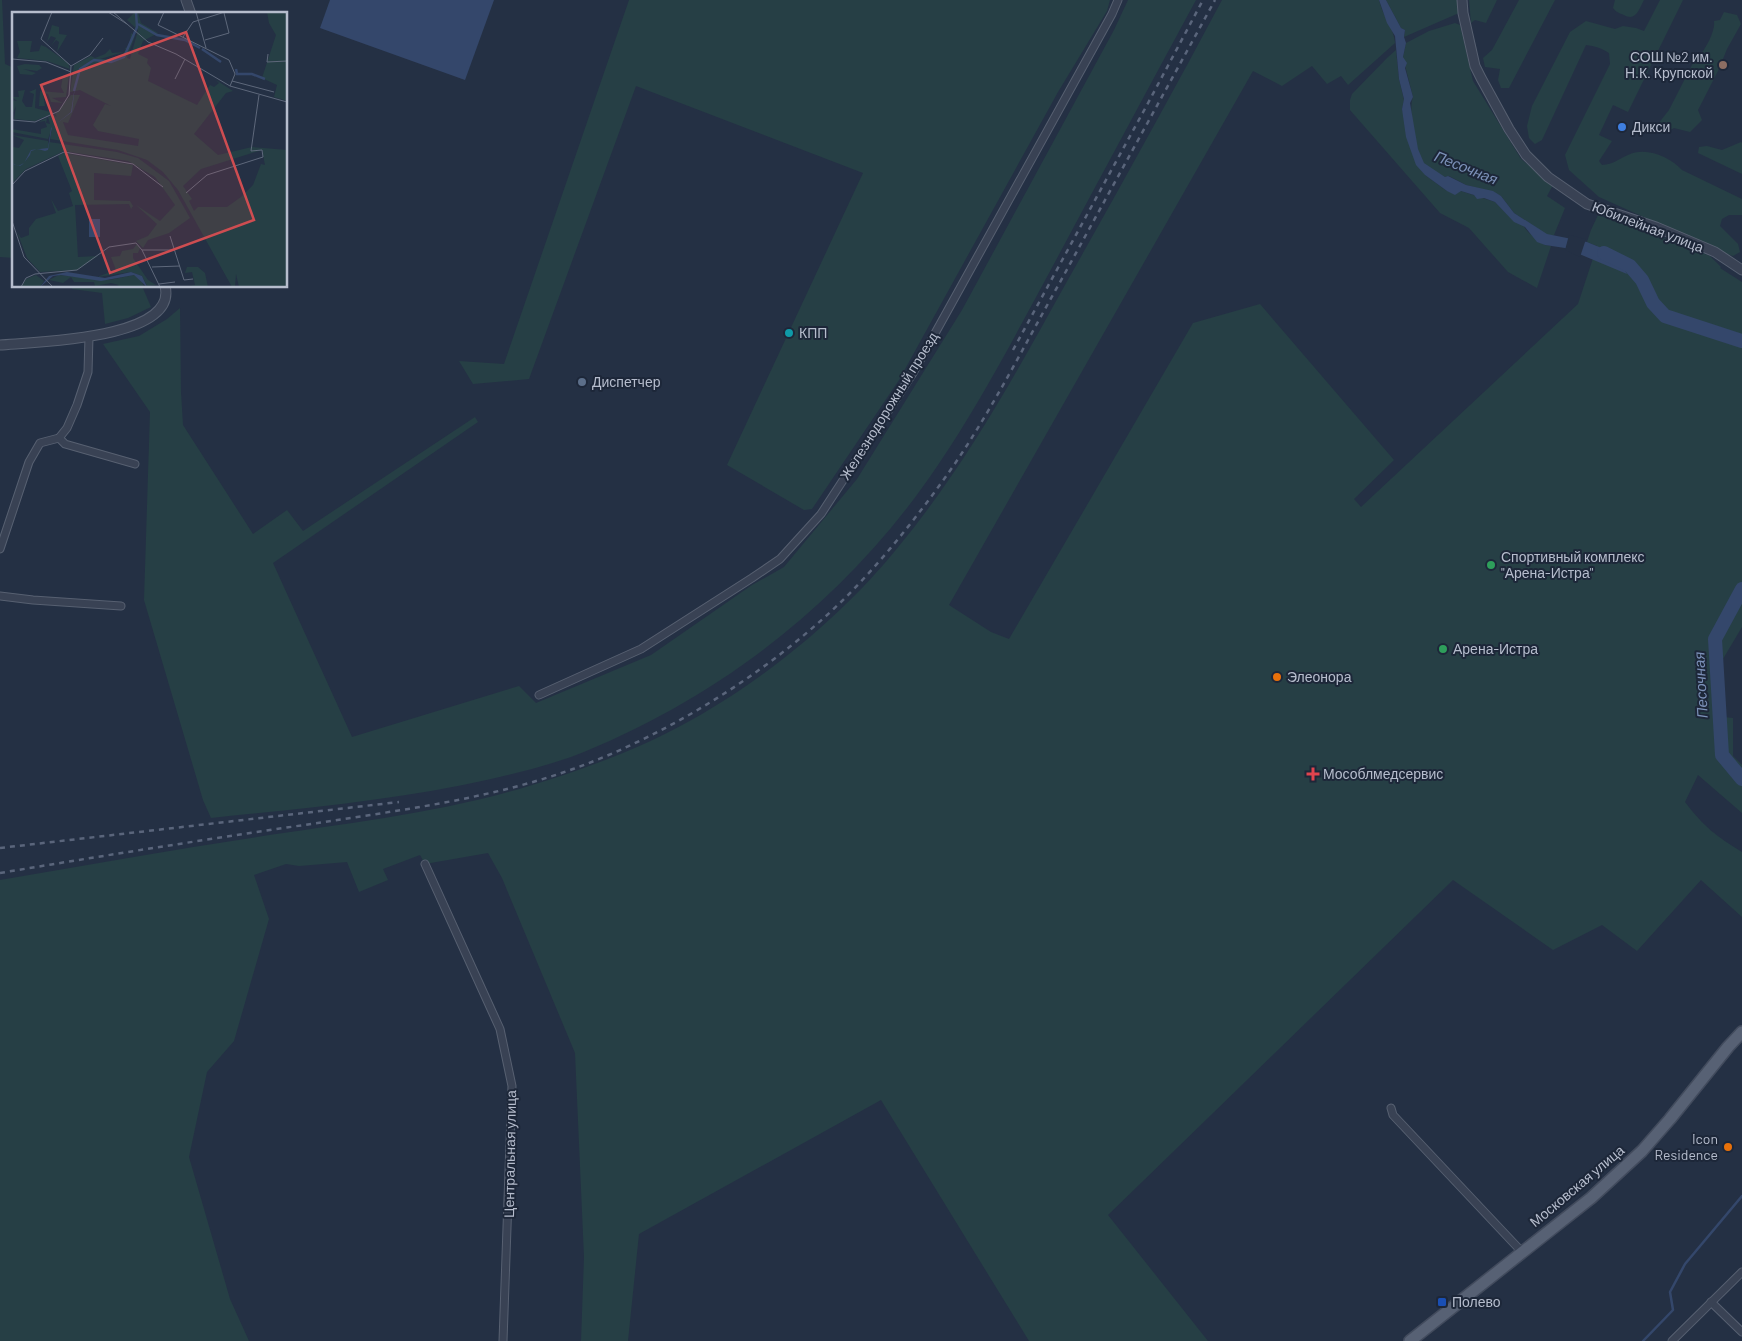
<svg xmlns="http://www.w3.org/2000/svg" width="1742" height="1341" viewBox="0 0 1742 1341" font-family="Barlow,sans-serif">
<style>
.green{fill:#263f45}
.water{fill:#34476b}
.pier{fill:#243044}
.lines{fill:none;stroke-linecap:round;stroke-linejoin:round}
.stream{stroke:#34476b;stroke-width:2.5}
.river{stroke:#34476b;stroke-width:14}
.minor-casing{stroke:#576071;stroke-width:9}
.tertiary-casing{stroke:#576071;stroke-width:11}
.primary-casing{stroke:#424b5d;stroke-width:14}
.minor{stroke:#394254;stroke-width:7}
.tertiary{stroke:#394254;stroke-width:9}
.primary{stroke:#576174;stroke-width:11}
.rail{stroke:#5a657b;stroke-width:2.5;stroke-dasharray:5 5;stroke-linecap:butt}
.education-dot{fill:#8d6e63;stroke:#1d2739;stroke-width:2}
.shop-dot{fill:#3f7fe0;stroke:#1d2739;stroke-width:2}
.culture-dot{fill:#0f9aa8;stroke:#1d2739;stroke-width:2}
.service-dot{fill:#5c6f8a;stroke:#1d2739;stroke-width:2}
.leisure-dot{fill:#2e9e5b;stroke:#1d2739;stroke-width:2}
.food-dot{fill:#e8710a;stroke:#1d2739;stroke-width:2}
.health-dot{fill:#e0444e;stroke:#1d2739;stroke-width:2}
.transit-dot{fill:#1a4fb4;stroke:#1d2739;stroke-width:2}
.labels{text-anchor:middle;stroke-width:4;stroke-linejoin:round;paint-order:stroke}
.poi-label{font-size:14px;fill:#b6bdcd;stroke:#1d2739;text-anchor:start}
.street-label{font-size:14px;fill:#b6bdcd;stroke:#1d2739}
.water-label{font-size:15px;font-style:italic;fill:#7b90b7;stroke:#1d2739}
.inset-river{fill:none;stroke:#34476b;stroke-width:2.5}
.inset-road{fill:none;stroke:#5e687b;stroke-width:1}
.view{fill:#ce4d51;fill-opacity:0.15;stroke:#ce4d51;stroke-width:2.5}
.inset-edge{fill:none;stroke:#b6bdcd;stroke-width:2.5}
</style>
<rect width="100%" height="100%" fill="#243044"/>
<g class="green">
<polygon points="0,0 2,0 5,64 14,68 14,258 0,257"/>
<polygon points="629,0 1110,0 1107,11 1058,92 899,380 812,509 804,510 727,465 863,173 636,86 529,379 473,384 459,361 504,364"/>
<path d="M1128,0h68c-47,87 -94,174 -141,262 -37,68 -73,138 -117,203 -89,133 -218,234 -367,292 -26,9 -53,16 -80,22 -92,21 -186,29 -280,39l-8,-18 -59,-200 6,-188 -47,-68 36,-8 28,-17 13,-11 1,84 2,33 70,109 34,-24 16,21 172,-114 3,5 -205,141 79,174 167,-51 17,17 115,-48 101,-70 32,-18 73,-88 105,-169 152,-280z"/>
<path d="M1222,0h157c3,15 15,28 16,43l-47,42 -7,-9 -14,8 -15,-18 -30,20 -29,-15 -304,534 42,27 18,7 184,-316 67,-19 134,156 -40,39 7,8 217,-203 19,-58 -10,-4 4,-12 7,-15 28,10 2,-1 82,32 11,11 -1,1 22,14v345l-19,32 -9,57 19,2v38l9,9v48l-44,-38 -13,27c19,25 31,34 57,50v65l-41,-37 -64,71 -35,-26 -49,25 -100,-70 -345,335 100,126h-179l-148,-241 -242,134 -11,107h-47l3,-84 -9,-204 -73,-175 -14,-25 -63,11 -5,-9 -37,14 5,11 -29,12 -12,-30 -48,4 -13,-2 -32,11 15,44 -35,122 -27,31 -18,85 41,142 19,42h-249v-461c86,-15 171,-30 257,-43 91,-14 184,-24 272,-51 59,-18 119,-40 173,-72 72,-42 145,-103 197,-168 66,-80 116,-171 166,-261 53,-94 106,-189 157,-285z"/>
<polygon points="1386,0 1458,0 1459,13 1404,37 1405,30 1401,28"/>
<polygon points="1469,0 1497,0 1486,23 1475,20 1471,23"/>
<polygon points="1519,0 1555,0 1509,88 1501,88 1498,80 1500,69 1485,67 1483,58 1492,50"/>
<path d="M1615,0h29c-5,9 -8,22 -20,15 -5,-2 -8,-3 -11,-7z"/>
<path d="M1660,0h23l-55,112 -15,-7 -14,30 13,6 -13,20 3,4c12,-1 15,-5 26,-10 18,-9 42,2 54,15l60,29v16h-13l-7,4 -2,7 18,18 2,8 -7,4 -9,-3 -125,-56 -30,-27 -4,-15 45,-91 -1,-11c-8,-5 -14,-7 -23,-8l-44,95 -7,4 -6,-6 -2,-12 5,-20 38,-74 16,-11 29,8 8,-3 13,2 8,3z"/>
<path d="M1724,12l13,3 4,9 -14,25 -8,20 -21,41 4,10 -12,12 -16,-4 -11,6 -6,-1 1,-9 11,-14 24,-47c9,-7 23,-31 21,-42l6,-1z"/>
<path d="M1455,23l5,2 13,56 48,78 32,26 -6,11 18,12 -11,27h-7l-33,-22 -13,-17 -8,-4 -27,-7 -17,-9 -4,1c-7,-4 -16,-8 -21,-13 -9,-11 -16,-55 -11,-67l-10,-40 3,-14 23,-12z"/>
<polygon points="1396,50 1399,79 1404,100 1402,109 1425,175 1447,191 1461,191 1495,202 1514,221 1522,224 1528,232 1545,245 1551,246 1537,288 1508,272 1469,228 1440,213 1350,110 1350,100 1352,94 1387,58"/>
<polygon points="1741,142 1742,143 1742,174 1698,153 1699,147 1707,146 1722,150"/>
<polygon points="73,286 142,286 151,307 128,318 105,324 102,293 72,289"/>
</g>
<g class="water">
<polygon points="330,0 494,0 465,80 320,28"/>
<polygon points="1379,0 1386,0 1401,28 1405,30 1404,37 1406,43 1403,57 1407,63 1405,68 1413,97 1410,103 1418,149 1424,163 1445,177 1448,176 1466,185 1493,191 1501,196 1514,213 1547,234 1587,242 1604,249 1617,256 1627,274 1565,248 1545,245 1537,242 1525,227 1514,222 1495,202 1484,198 1477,199 1474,195 1461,191 1455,195 1447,191 1425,175 1416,165 1406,137 1402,109 1404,99 1399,79 1395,36 1387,23"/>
</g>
<polygon class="pier" points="1569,235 1586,239 1580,257 1565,250"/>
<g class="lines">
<polyline class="stream" points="1643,1341 1673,1310 1670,1292 1685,1264 1742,1196"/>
<g class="river">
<polyline points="1604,253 1630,266 1642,280 1653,303 1665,316 1742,341"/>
<polyline points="1742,589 1715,639 1722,755 1742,779"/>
</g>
<defs>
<g id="minor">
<polyline points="59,438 65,444 135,464"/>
<polyline points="0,549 29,462 40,443 59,438 67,428 77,405 88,372 89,337"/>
<polyline points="0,596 33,600 121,606"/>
<polyline points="539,695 641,649 752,578 780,559 821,514 913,373 1112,14 1118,0"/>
<polyline points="425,864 500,1029 512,1086 503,1341"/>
<polyline points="1391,1108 1393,1115 1522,1252"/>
<polyline points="1711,1302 1742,1332"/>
<polyline points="1672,1341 1742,1272"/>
</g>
<g id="tertiary">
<polyline points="186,0 191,14"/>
<polyline points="1462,0 1463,13 1475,66 1481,78 1509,129 1526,155 1548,177 1587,204 1656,227 1715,252 1742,270"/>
<path d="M0,345c32,-3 179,-5 165,-59"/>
</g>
<polyline id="primary" points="1410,1341 1591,1198 1642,1151 1670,1119 1728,1047 1742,1032"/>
</defs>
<use href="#minor" class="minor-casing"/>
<use href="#tertiary" class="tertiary-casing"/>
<use href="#primary" class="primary-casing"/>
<use href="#minor" class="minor"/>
<use href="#tertiary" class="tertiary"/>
<use href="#primary" class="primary"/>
<g class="rail">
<polyline points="1013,350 1147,105 1203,0"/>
<polyline points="0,848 399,802"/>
<path d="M0,873c101,-17 202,-33 304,-48 90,-14 183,-25 269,-56 100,-36 204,-102 278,-177 32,-33 61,-69 88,-106 46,-62 82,-135 120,-202 52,-95 104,-189 156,-284"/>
</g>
</g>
<circle class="education-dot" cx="1723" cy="65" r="5"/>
<circle class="shop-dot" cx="1622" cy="127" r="5"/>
<circle class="culture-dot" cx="789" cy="333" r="5"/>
<circle class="service-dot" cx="582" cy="382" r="5"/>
<g class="leisure-dot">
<circle cx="1491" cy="565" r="5"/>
<circle cx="1443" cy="649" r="5"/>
</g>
<g class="food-dot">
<circle cx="1277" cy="677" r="5"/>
<circle cx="1728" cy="1147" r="5"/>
</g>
<path class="health-dot" d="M1310.5 766.5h5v5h5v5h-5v5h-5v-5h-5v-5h5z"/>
<rect class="transit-dot" x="1437" y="1297" width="10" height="10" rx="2.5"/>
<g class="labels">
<g class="poi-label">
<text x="1713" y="62" text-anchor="end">СОШ №2 им.<tspan x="1713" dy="16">Н.К. Крупской</tspan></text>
<text x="1632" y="132">Дикси</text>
<text x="799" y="338">КПП</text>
<text x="592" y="387">Диспетчер</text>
<text x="1501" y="562">Спортивный комплекс<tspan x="1501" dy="16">"Арена-Истра"</tspan></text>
<text x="1453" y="654">Арена-Истра</text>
<text x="1287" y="682">Элеонора</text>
<text x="1323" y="779">Мособлмедсервис</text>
<text x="1718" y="1144" text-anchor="end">Icon<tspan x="1718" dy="16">Residence</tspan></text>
<text x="1452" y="1307">Полево</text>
</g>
<g class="street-label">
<text transform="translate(1648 227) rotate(21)" y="5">Юбилейная улица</text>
<text transform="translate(889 406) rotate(-58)" y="5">Железнодорожный проезд</text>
<text transform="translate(510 1154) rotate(-89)" y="5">Центральная улица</text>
<text transform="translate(1577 1186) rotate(-40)" y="5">Московская улица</text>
</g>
<g class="water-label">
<text transform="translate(1466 168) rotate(22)" y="5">Песочная</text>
<text transform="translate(1701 685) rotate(-93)" y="5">Песочная</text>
</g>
</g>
<g transform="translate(12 12)">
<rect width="275" height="275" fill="#243044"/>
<path d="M123,0h3l3,11 17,10 -15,8 -5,13 10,5 -1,4 4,5 -3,13 49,24 13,-20 4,2 5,-4 -3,-3 17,11 -7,2 -32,41 24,21 34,-8 35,3v137h-48l-3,-13 -1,13h-3l-54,-97 -15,-18 -16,-12 -29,-10 -68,-11 2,-11 -4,11 -36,-7v-3l29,5v-5l6,-2 -2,-6 -7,1 9,-4 -1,5 4,1 -2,-7 6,-2 3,2 -2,-3 16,-19h9l-12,28 -5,-1 5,13 70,11 1,-7 -41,-8 -5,-6 12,-21 6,2 -31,-16 -10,2 4,-27 17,-9 4,2 10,-4 5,-5 2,4 12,-1 -24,7h19l7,-9 -1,-2 4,-1 2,-14 4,3 -8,22 3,1 8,-29 -11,-10zM250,138l3,15 -4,-1 -8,21 -12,12 -14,10h-29l-4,4 -5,-10 3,-2 -9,-13 18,-17zM255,0h20v89l-13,-4 3,-12 -15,-7 14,-43 -7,-12zM40,13l7,2v7l8,1 -10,17 2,-10 -3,-2 -5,6 5,-8 -5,-2 -4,6zM5,29h15l-2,11 9,-1 2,-6 5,2 22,16 2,6 -23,-8 -30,-3 3,-6zM13,52l14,1 3,3 -5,3 -14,-2 13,4 -4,2 -12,-1 -3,-8zM57,63l-3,22 -14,1 11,5 -12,-1 -3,-8 -5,-1 2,13h-6l1,-15 24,2 -3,-6 2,-11zM24,77l-1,19 19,5 -19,8 -21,-2 2,-13 -4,9v-15l5,1 -5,-4h7l-1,-6 7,-1 -3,11 4,6h6l2,-13 -5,-2zM0,123l36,6 1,6v-5l68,10 21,6 31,23 21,37 -21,15 -21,7 -5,8 -7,-7 12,-5 9,-12 -21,-19 24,16 15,-16 -20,-28 -27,-16 -64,-10 -38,18 -14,14v-32l1,-4 6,1 5,-8zM51,141l70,12 -2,11 -37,-3v27l36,1 3,5 -2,3 -2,-5 -54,1 3,52 20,-1 -21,14 -37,2 -13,-14 -10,-26 4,6 8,-3v-7l7,-9 20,-6 -5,-14 7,12 15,-5 -4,-13 3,-2 -14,-35zM125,232l3,4 -2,5h-5v5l15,22 8,5 -9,1 -5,-10 -11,-4 -34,5 19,-7 -5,-13 9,-1 2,-5 11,-2zM175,255h11l7,6 3,14h-23l10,-2 -3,-13 -7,1zM24,263l8,6 -4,6h-19l5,-8zM47,263l50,5 25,-5 7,4 3,8h-29l4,-2 -8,-2 -16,3 -1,-4h-20l-3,-5 -8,6 -14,-3z" fill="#263f45" fill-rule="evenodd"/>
<path d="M63,74l-3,26 -20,15 -4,23 -3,1 -7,-2 -7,2 -1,4 -7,9 -3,2 -5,-1 -3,-2 6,3 6,-3 7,-13 17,-2 3,-20 20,-16zM77,207h11v18h-11zM55,260l38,6 26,-6 11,4 5,11 -13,-12 -33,6 -40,-6 -8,1 -13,11 9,-11z" fill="#34476b"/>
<path class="inset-river" d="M126,12l19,11 28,5 15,8M190,37l19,13M224,57l1,5h15l13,5M62,79l6,-22 14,-9 17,2 13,-5 13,-30 -1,-15"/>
<path class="inset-road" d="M40,0l-11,27 30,27M96,0l19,12M101,0l35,30 28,12 54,32 57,16M152,0l-6,13 71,35 6,14 -5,12M184,0l10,36M171,25l10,-15 32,-10M193,28l24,-7 -5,-20M256,42l-1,8 20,-1M0,47l34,3 25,10M59,54l19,-11 13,-17M163,67l10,-20M220,69l42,11M0,108l23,2 24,-11 10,-16 2,-29M0,173l13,-14 39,-19 69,12 30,23M174,181l21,-18 56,-18 -1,-7 -11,1 8,-56M0,209l12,36 29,30M158,224l14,44 9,-1M130,238h32M140,255l28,-1M147,272l16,-2M9,275l5,-9 9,-4 42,-4 32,-23 27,-4 6,7 18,37"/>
<path class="view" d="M174,20l68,188 -144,53 -69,-188z"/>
<rect width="275" height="275" class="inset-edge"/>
</g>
</svg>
